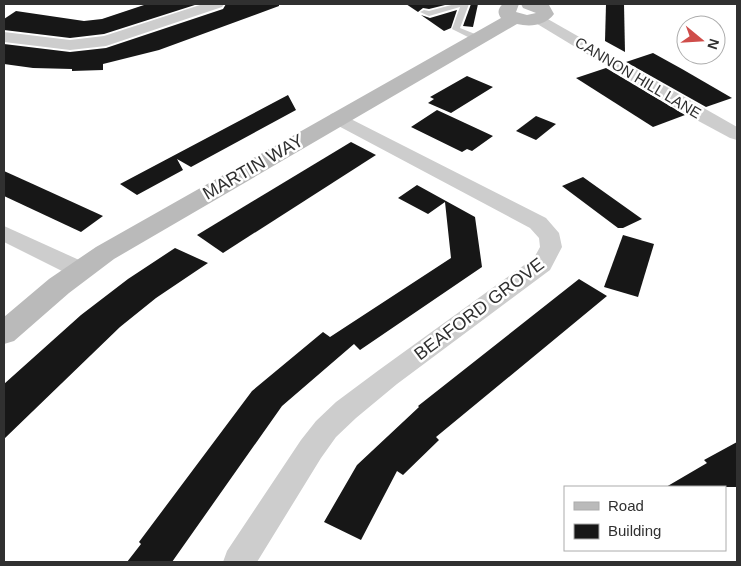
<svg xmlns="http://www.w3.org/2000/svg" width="741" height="566" viewBox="0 0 741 566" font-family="Helvetica,sans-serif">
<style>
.building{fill:#171717}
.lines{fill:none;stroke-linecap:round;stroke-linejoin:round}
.lane{fill:#cdcdcd;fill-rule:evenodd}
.street{fill:#cdcdcd;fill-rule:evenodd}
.secondary{fill:#bababa;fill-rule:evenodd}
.labels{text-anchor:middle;stroke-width:5;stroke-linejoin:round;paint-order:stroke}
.far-street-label{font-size:15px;fill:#303030;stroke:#fff}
.street-label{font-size:18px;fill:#303030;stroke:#fff}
</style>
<rect width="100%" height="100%" fill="#fff"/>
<g class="building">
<polygon points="147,4 198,4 104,34 70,38 4,30 4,19 16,11 84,21 102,19"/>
<polygon points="226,4 279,4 279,6 159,50 103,64 103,70 72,71 72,69 33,68 4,64 4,44 70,52 106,48 223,9"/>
<polygon points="406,4 449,4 429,9 423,8 418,12"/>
<polygon points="471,4 478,4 473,27 463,26"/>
<polygon points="606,4 624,4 625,52 605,41"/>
<polygon points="457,10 451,28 444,31 421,15 430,18"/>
<polygon points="653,53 682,69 732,98 706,107 626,62"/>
<polygon points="606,68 685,115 653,127 576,78"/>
<polygon points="467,76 493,87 451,113 428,103 434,99 430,97"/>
<polygon points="288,95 296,110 191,167 177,159 183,170 137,195 120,184"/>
<polygon points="437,110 493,136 472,151 467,149 462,152 411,127"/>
<polygon points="536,116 556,124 536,140 516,131"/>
<polygon points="351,142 376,155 223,253 197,235"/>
<polygon points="4,171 35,185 103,216 81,232 4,196"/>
<polygon points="583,177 597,187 642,219 623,228 618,228 562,186"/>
<polygon points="417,185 475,217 482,267 360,350 354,344 282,406 172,562 127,562 141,544 139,542 252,391 323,332 330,337 451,258 445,202 428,214 398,198"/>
<polygon points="623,235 654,244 638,297 604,287"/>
<polygon points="175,248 208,263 156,298 120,327 4,439 4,384 81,315 128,279"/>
<polygon points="579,279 607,296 436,437 439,440 403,475 397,471 361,540 324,522 357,465 419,407 418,406"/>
<polygon points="737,442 737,487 666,487 707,463 704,460"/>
</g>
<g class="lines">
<polygon class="lane" points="455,4 469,4 460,28 480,36 480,40 474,40 452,29 460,7 429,16 420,12 424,10 429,11"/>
<g class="street">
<polygon points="203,4 224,4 222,7 106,46 70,50 4,42 4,32 70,40 104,36"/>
<polygon points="539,14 737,127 737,140 730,138 691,117 534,22 531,19 534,16"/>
<polygon points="337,112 546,218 559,233 562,247 550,270 397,384 356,418 336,437 321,458 257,562 223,562 227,551 301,440 316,421 336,402 379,370 534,258 540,247 539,238 530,228 331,122 328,118 331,114"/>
<polygon points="4,226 88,264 92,270 88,276 80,278 72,276 4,242"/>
</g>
<path class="secondary" d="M503,4h16l-3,8 11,3 9,-2 -13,-5 -2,-4 28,1 5,9c-9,12 -24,13 -37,10l-403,235 -45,34 -55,48 -10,3v-27l45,-38 47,-32 405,-229c-4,-5 -3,-10 2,-14z"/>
</g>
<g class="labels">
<g class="far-street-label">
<text transform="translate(638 78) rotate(31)" y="5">CANNON HILL LANE</text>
</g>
<g class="street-label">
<text transform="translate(253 167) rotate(-30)" y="6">MARTIN WAY</text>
<text transform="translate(479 309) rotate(-37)" y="6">BEAFORD GROVE</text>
</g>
</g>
<rect width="741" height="566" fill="none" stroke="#303030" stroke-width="10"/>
<rect x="564" y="486" width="162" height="65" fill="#ffffff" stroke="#acacac"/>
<rect x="574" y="502" width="25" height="8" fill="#bababa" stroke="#acacac"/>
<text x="608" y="511" font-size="15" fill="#303030">Road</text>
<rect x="574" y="524" width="25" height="15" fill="#171717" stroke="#acacac"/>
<text x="608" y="536" font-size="15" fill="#303030">Building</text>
<g transform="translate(701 40) rotate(108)"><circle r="24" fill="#ffffff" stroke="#acacac"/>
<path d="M0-4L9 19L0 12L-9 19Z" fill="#cf4d4a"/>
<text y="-8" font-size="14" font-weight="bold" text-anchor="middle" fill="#303030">N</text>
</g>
</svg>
